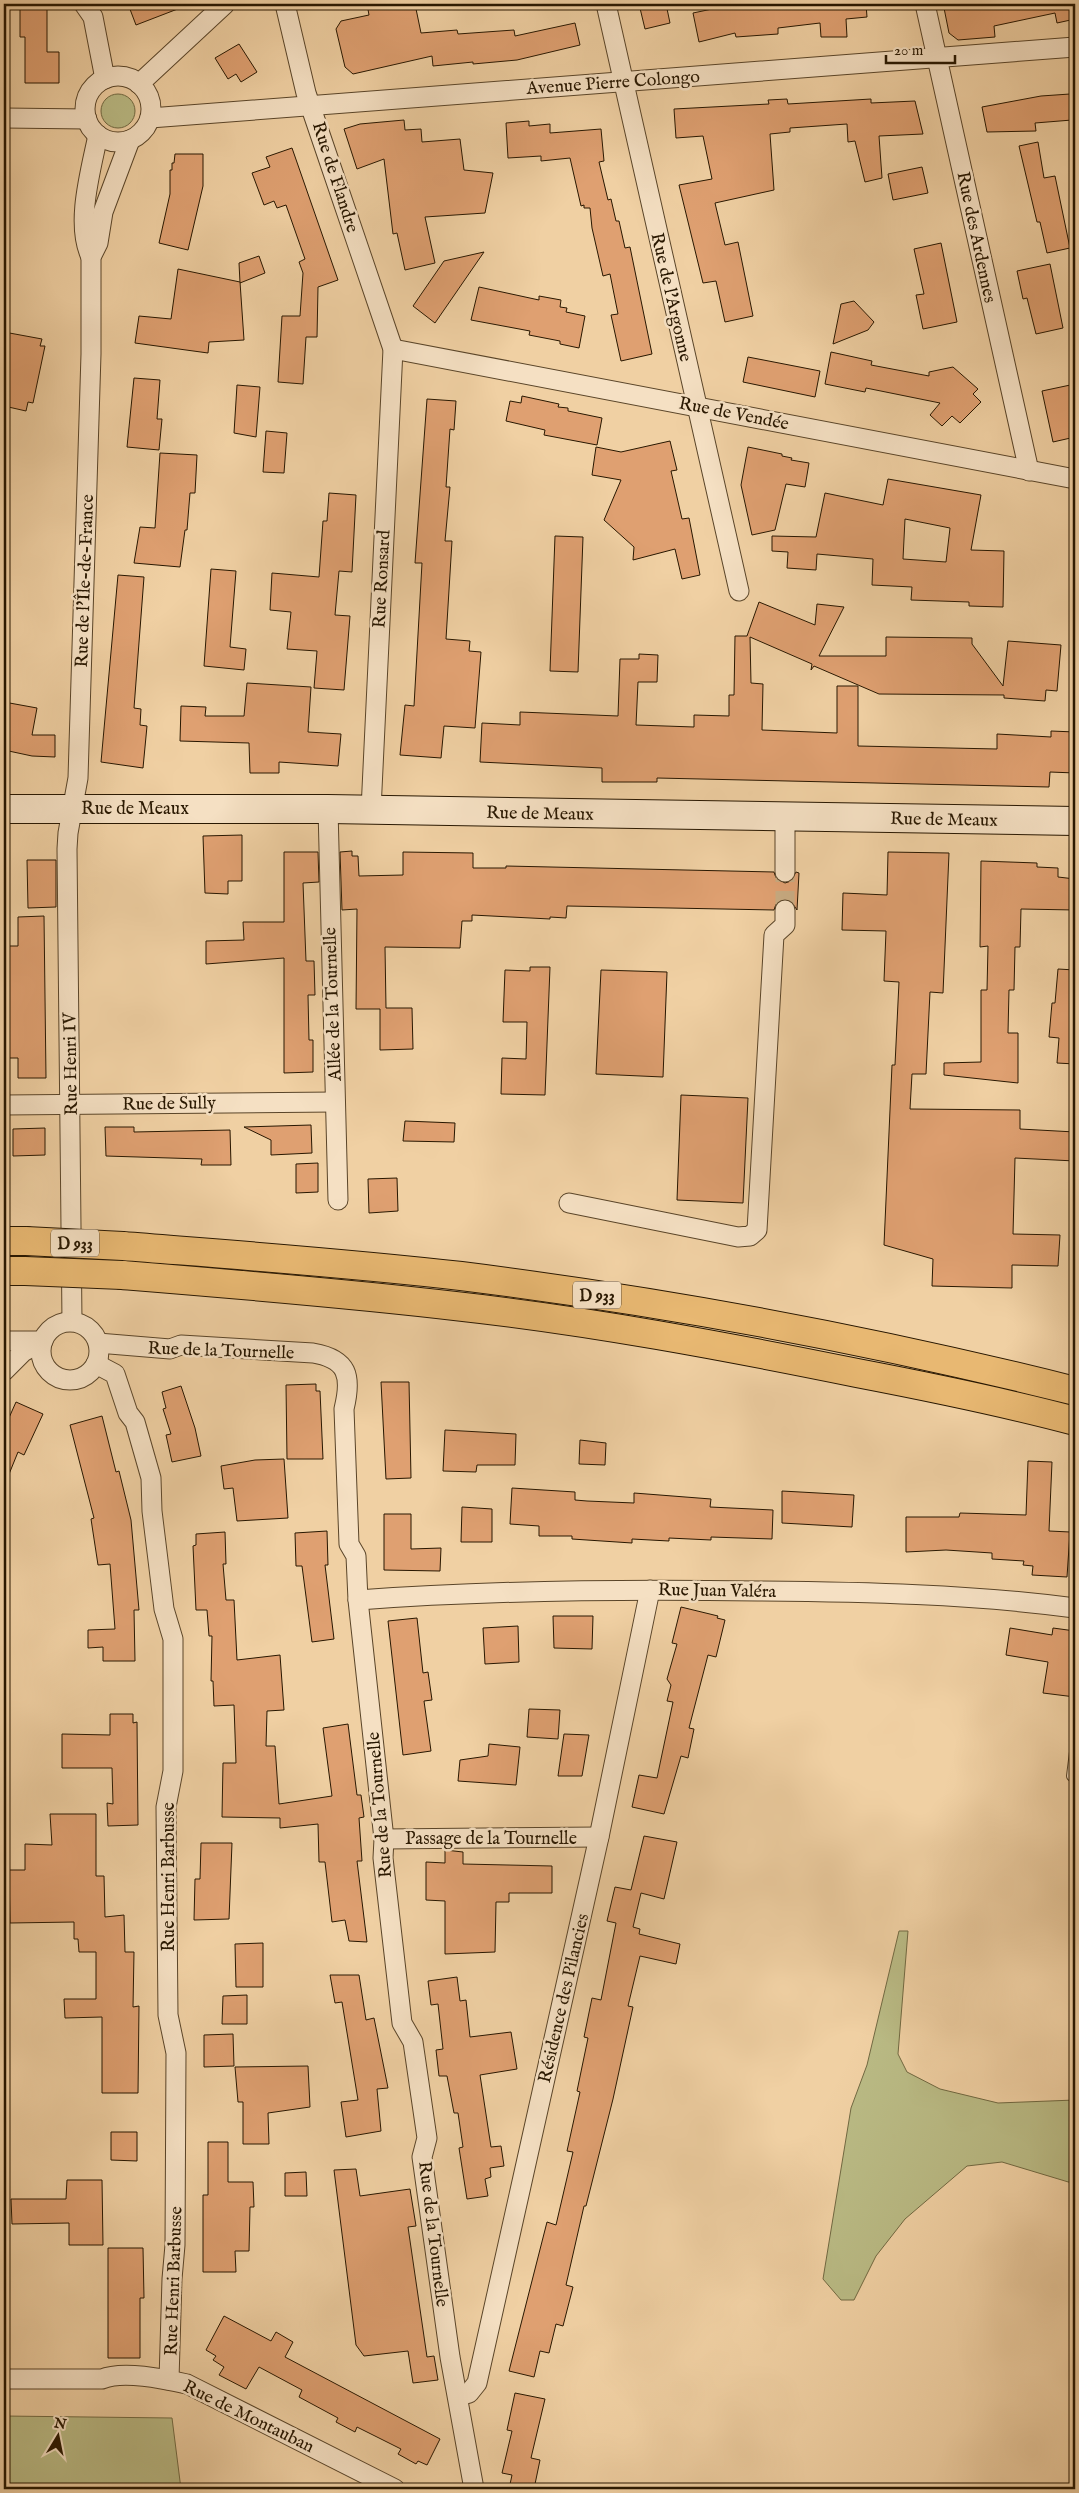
<svg xmlns="http://www.w3.org/2000/svg" width="1079" height="2493" viewBox="0 0 1079 2493" font-family="'IM FELL English',serif">
<style>
.green{fill:#babb85;stroke:#716942}
.building{fill:#dfa071;stroke:#281700;fill-rule:evenodd}
.lines{fill:none;stroke-linecap:round;stroke-linejoin:round}
.minor-tunnel{stroke:#c8ab82;stroke-width:19;stroke-dasharray:19 9;stroke-linecap:butt}
.service-casing{stroke:#5a4529;stroke-width:12}
.minor-casing{stroke:#5a4529;stroke-width:21}
.secondary-casing{stroke:#281700;stroke-width:30}
.trunk-casing{stroke:#281700;stroke-width:30}
.service{stroke:#f5e0c3;stroke-width:10}
.minor{stroke:#f5e0c3;stroke-width:19}
.secondary{stroke:#f5e0c3;stroke-width:28}
.trunk{stroke:#e8b872;stroke-width:28}
.trunk-bridge-casing{stroke:#281700;stroke-width:30;stroke-linecap:butt}
.trunk-bridge{stroke:#e8b872;stroke-width:28}
.labels{text-anchor:middle;stroke-width:5;stroke-linejoin:round;paint-order:stroke}
.shield{fill:#f5e0c3;stroke:#66533a;stroke-width:1}
.shield-label{font-size:16px;font-weight:bold;fill:#281700}
.street-label{font-size:18px;fill:#281700;stroke:#f5e0c3}
</style>
<rect width="100%" height="100%" fill="#f0d0a3"/>
<filter id="stains"><feTurbulence type="fractalNoise" baseFrequency=".004" numOctaves="4"/><feColorMatrix values="0 0 0 0 .2 0 0 0 0 .09 0 0 0 0 .02 0 0 0 .5 -.17"/></filter>
<radialGradient id="worn" r=".72"><stop offset=".6" stop-color="#630" stop-opacity="0"/><stop offset="1" stop-color="#630" stop-opacity=".3"/></radialGradient>
<g class="green">
<circle cx="118" cy="111" r="17"/>
<polygon points="899,1931 908,1931 898,2054 907,2072 940,2089 998,2103 1075,2100 1075,2184 1002,2162 967,2166 905,2219 876,2256 854,2300 841,2300 823,2279 851,2108 867,2065"/>
<polygon points="4,2416 172,2418 181,2489 4,2489"/>
</g>
<g class="building">
<polygon points="20,4 47,4 47,52 59,52 59,83 25,83 25,37 20,37"/>
<polygon points="128,4 188,4 188,5 136,25"/>
<polygon points="367,4 415,4 421,33 457,30 458,34 514,30 515,36 575,23 580,45 517,60 473,64 473,62 433,66 432,56 353,74 345,67 336,29 341,21 369,15"/>
<polygon points="639,4 666,4 670,23 645,29"/>
<polygon points="736,4 741,4 741,9 780,6 779,4 866,4 867,17 846,19 847,37 821,37 820,23 778,28 778,34 736,37 735,33 699,42 693,13"/>
<polygon points="955,4 1075,4 1075,19 1057,23 1055,13 994,26 995,37 958,40 949,33 944,8 955,7"/>
<polygon points="239,44 257,72 241,82 236,74 228,79 215,58"/>
<polygon points="1070,94 1072,120 1035,123 1036,131 987,132 982,107 1041,96"/>
<polygon points="787,99 788,104 871,99 871,103 915,101 923,134 879,136 882,178 865,182 855,141 848,142 847,124 790,128 790,132 770,134 774,190 715,203 725,245 738,242 753,316 725,322 716,281 703,283 679,185 712,179 703,136 676,138 674,109 769,104 768,100"/>
<polygon points="404,120 405,130 421,129 422,142 460,139 464,170 493,173 485,213 425,217 435,263 405,270 397,233 393,234 384,159 357,169 344,129 360,124"/>
<polygon points="529,121 529,126 550,124 550,133 601,129 604,161 599,162 608,200 611,199 616,221 619,221 625,248 630,247 652,354 621,361 611,315 618,314 610,274 603,276 592,228 590,208 584,208 584,205 581,206 570,158 541,161 541,156 508,158 506,123"/>
<polygon points="1038,142 1044,178 1055,176 1070,248 1047,253 1040,222 1037,222 1019,146"/>
<polygon points="292,148 338,280 318,287 317,337 306,337 303,384 278,382 282,316 300,316 303,273 299,262 305,259 286,205 277,208 274,201 264,205 252,173 270,167 266,157"/>
<polygon points="175,154 203,154 203,186 188,250 159,243 170,194 170,170 172,170 172,163 174,163"/>
<polygon points="922,167 928,193 893,200 888,174"/>
<polygon points="941,243 957,322 923,329 916,295 924,294 914,249"/>
<polygon points="484,252 435,323 413,306 444,261"/>
<polygon points="259,256 265,273 240,283 239,263"/>
<polygon points="1050,264 1063,328 1036,334 1027,298 1023,299 1017,271"/>
<polygon points="178,269 240,282 244,340 209,342 208,353 135,343 139,316 171,319"/>
<polygon points="479,287 539,300 539,296 561,300 560,307 567,308 566,312 585,316 579,348 560,344 560,341 529,335 530,331 471,320"/>
<polygon points="854,301 874,322 868,330 833,344 841,304"/>
<polygon points="4,332 42,339 40,346 45,346 33,403 28,402 26,411 4,406"/>
<polygon points="831,352 872,361 871,365 929,376 929,372 953,367 978,389 973,394 981,402 960,423 952,416 942,426 930,415 940,403 866,388 865,392 825,384"/>
<polygon points="748,357 820,371 815,397 743,382"/>
<polygon points="134,378 160,380 157,419 162,419 159,450 127,447"/>
<polygon points="1075,384 1075,437 1053,442 1042,391"/>
<polygon points="237,385 260,387 256,437 234,433"/>
<polygon points="522,396 559,404 558,407 568,408 568,411 602,418 597,445 544,435 545,430 506,421 510,401 521,403"/>
<polygon points="427,399 456,401 454,430 450,429 446,487 450,487 445,541 452,541 446,639 470,641 469,651 481,652 475,728 444,726 441,758 400,755 405,705 414,706 422,563 415,563"/>
<polygon points="266,431 287,433 284,473 263,472"/>
<polygon points="670,441 677,470 671,471 682,519 689,518 700,575 682,579 675,549 633,560 634,547 604,520 621,480 592,475 596,447 621,452"/>
<polygon points="748,447 782,454 782,456 792,458 791,460 809,463 805,487 786,484 775,530 752,535 741,485"/>
<polygon points="160,453 197,455 195,493 190,493 187,530 185,530 180,567 134,563 140,527 155,528"/>
<path d="M888,479l93,16 -10,55 33,1 -1,56 -34,-1v-4l-58,-2 1,-13 -40,-2 1,-26 -56,-5 -1,16 -29,-2 1,-16 -16,-1v-15l44,1 9,-44 58,12zM905,519l45,9 -4,34 -43,-3z"/>
<polygon points="329,493 356,495 352,572 339,571 335,615 350,616 344,690 314,688 317,651 287,649 291,612 270,610 272,573 319,577 323,521 327,521"/>
<polygon points="555,536 583,537 578,672 550,671"/>
<polygon points="211,569 236,571 230,647 246,649 244,670 204,666"/>
<polygon points="118,575 144,577 134,708 141,709 140,725 147,726 143,768 101,762"/>
<polygon points="759,602 815,625 817,604 844,607 819,656 886,656 886,637 972,638 972,644 1003,686 1008,641 1061,645 1057,691 1046,690 1045,701 1004,698 1004,695 879,694 814,666 811,670 812,664 750,637 751,683 763,684 762,730 837,733 837,686 858,686 858,746 997,749 997,734 1051,737 1051,731 1075,732 1075,773 1050,772 1049,787 657,778 657,782 602,782 602,768 480,762 482,723 520,725 520,712 618,716 620,659 639,659 639,654 658,655 657,682 638,682 636,725 694,727 694,715 729,716 729,695 734,695 735,636 747,636"/>
<polygon points="247,683 311,687 308,732 341,734 338,766 279,762 279,773 250,773 249,743 180,741 181,706 206,707 205,716 244,716"/>
<polygon points="4,702 37,708 32,735 55,735 55,757 32,756 4,750"/>
<polygon points="242,835 242,881 228,881 228,894 205,893 203,836"/>
<polygon points="352,851 352,856 358,856 359,876 403,875 403,852 473,853 473,868 506,868 506,866 774,872 776,878 785,883 791,881 796,872 799,873 797,910 791,901 785,899 776,904 774,910 567,906 566,918 550,917 550,919 472,915 472,921 462,921 460,948 385,947 386,1008 412,1008 413,1049 380,1050 380,1009 356,1009 357,909 342,910 340,852"/>
<polygon points="284,852 318,852 319,882 303,883 306,961 314,961 315,995 308,995 309,1040 313,1040 313,1072 284,1073 284,958 206,964 206,941 244,940 243,922 284,922"/>
<polygon points="888,852 949,853 943,993 930,992 926,1074 912,1074 910,1109 1020,1110 1020,1129 1075,1132 1075,1161 1015,1158 1013,1234 1060,1235 1058,1266 1012,1265 1012,1288 932,1286 933,1259 884,1245 892,1065 895,1065 899,982 884,981 886,931 842,930 843,893 887,895"/>
<polygon points="27,860 56,860 56,907 28,908"/>
<polygon points="981,861 1037,863 1037,867 1058,868 1058,877 1075,879 1075,910 1021,909 1020,947 1015,947 1014,990 1009,990 1008,1033 1018,1033 1018,1083 944,1075 944,1063 981,1062 981,990 987,990 988,946 980,947"/>
<polygon points="44,916 46,1078 18,1078 18,1058 7,1058 7,992 4,992 4,946 18,946 18,917"/>
<polygon points="530,967 550,967 545,1095 501,1094 502,1058 526,1059 527,1022 503,1022 505,970 530,971"/>
<polygon points="1058,969 1075,970 1075,1064 1057,1063 1059,1038 1049,1037 1052,1003 1055,1003"/>
<polygon points="601,970 667,972 663,1077 596,1074"/>
<polygon points="681,1095 748,1098 743,1203 677,1200"/>
<polygon points="405,1121 455,1123 454,1142 403,1141"/>
<polygon points="311,1125 312,1153 271,1155 271,1140 244,1127"/>
<polygon points="105,1127 134,1127 134,1132 230,1130 231,1165 201,1165 202,1159 106,1156"/>
<polygon points="45,1128 45,1155 13,1156 13,1129"/>
<polygon points="318,1163 318,1192 296,1193 296,1164"/>
<polygon points="397,1178 398,1211 369,1213 368,1179"/>
<polygon points="381,1382 409,1382 411,1478 386,1479"/>
<polygon points="316,1384 316,1391 320,1391 323,1459 287,1459 286,1385"/>
<polygon points="181,1386 195,1428 201,1456 172,1462 166,1435 171,1434 163,1409 166,1408 162,1392"/>
<polygon points="16,1402 43,1414 24,1455 18,1452 5,1484 4,1429"/>
<polygon points="102,1416 116,1472 119,1471 131,1520 139,1610 134,1610 135,1661 103,1661 103,1647 88,1648 88,1630 115,1629 110,1564 98,1565 91,1519 94,1518 70,1425"/>
<polygon points="445,1430 516,1434 515,1465 477,1465 476,1472 443,1471"/>
<polygon points="580,1440 606,1443 605,1465 579,1464"/>
<polygon points="284,1459 288,1518 237,1521 233,1488 224,1489 221,1466 255,1460"/>
<polygon points="1028,1461 1052,1462 1049,1531 1070,1532 1067,1577 1032,1575 1033,1566 1023,1565 1024,1561 992,1559 992,1553 946,1550 906,1552 906,1517 959,1517 960,1513 1026,1515"/>
<polygon points="512,1488 575,1492 575,1500 587,1501 634,1503 634,1493 711,1499 710,1507 773,1510 772,1539 711,1537 711,1540 669,1538 669,1541 632,1539 632,1543 572,1539 572,1536 539,1536 539,1526 510,1524"/>
<polygon points="782,1491 854,1495 852,1527 782,1523"/>
<polygon points="462,1507 492,1509 492,1542 461,1542"/>
<polygon points="384,1514 411,1514 411,1549 441,1548 440,1571 384,1570"/>
<polygon points="327,1531 328,1565 325,1565 334,1639 312,1642 302,1566 296,1566 295,1533"/>
<polygon points="225,1532 226,1564 223,1564 226,1600 234,1600 237,1660 280,1655 284,1710 267,1711 266,1746 275,1746 279,1804 332,1796 323,1728 348,1724 357,1795 361,1795 364,1817 359,1818 362,1861 357,1861 367,1942 349,1941 345,1920 332,1922 325,1862 319,1862 318,1824 280,1828 280,1818 222,1817 223,1763 236,1763 234,1705 214,1706 213,1681 211,1681 212,1636 209,1636 207,1610 196,1610 193,1546 196,1545 196,1534"/>
<polygon points="681,1607 718,1616 717,1618 725,1620 716,1657 708,1655 689,1728 694,1729 688,1758 681,1756 664,1814 632,1807 639,1775 657,1778 673,1702 667,1701 671,1685 667,1679 677,1644 672,1643"/>
<polygon points="553,1616 593,1616 592,1649 554,1648"/>
<polygon points="417,1618 423,1673 428,1672 432,1700 424,1701 431,1751 403,1755 388,1621"/>
<polygon points="518,1626 519,1662 485,1664 483,1628"/>
<polygon points="1010,1628 1052,1635 1053,1628 1075,1631 1075,1697 1043,1693 1048,1662 1006,1655"/>
<polygon points="529,1709 560,1710 558,1739 527,1737"/>
<polygon points="110,1714 133,1714 133,1723 137,1722 138,1825 108,1826 107,1803 113,1804 112,1768 62,1768 62,1734 110,1735"/>
<polygon points="564,1734 589,1735 582,1776 558,1776"/>
<polygon points="489,1744 520,1747 516,1785 458,1781 460,1760 488,1756"/>
<polygon points="50,1814 96,1814 96,1876 104,1876 105,1917 124,1915 125,1952 134,1952 133,2007 139,2006 138,2093 102,2093 102,2017 65,2018 64,1999 96,1999 96,1952 79,1952 78,1939 74,1939 74,1922 10,1923 9,1870 25,1870 25,1844 52,1845"/>
<polygon points="644,1836 677,1842 664,1899 641,1893 633,1927 640,1929 639,1934 680,1944 676,1964 640,1956 628,2006 633,2007 613,2099 586,2206 584,2206 566,2285 573,2287 563,2326 556,2324 549,2353 540,2351 534,2377 509,2371 547,2222 556,2225 573,2152 567,2151 580,2092 577,2091 588,2038 584,2037 592,1998 601,2000 616,1923 607,1921 615,1887 631,1890"/>
<polygon points="201,1843 232,1843 229,1919 194,1920 195,1879 200,1879"/>
<polygon points="445,1850 463,1852 463,1864 552,1866 552,1893 509,1893 509,1902 496,1902 495,1952 445,1954 445,1901 426,1900 426,1862 445,1863"/>
<polygon points="263,1943 263,1987 236,1987 235,1944"/>
<polygon points="330,1975 359,1975 366,2020 374,2018 388,2088 377,2089 381,2131 346,2137 341,2102 358,2100 342,2002 335,2003"/>
<polygon points="457,1977 460,2001 466,2000 470,2037 511,2032 517,2069 480,2075 491,2147 501,2146 504,2166 490,2168 491,2177 485,2179 488,2196 467,2199 459,2148 463,2147 458,2113 454,2113 447,2076 439,2076 436,2050 443,2049 438,2004 431,2005 428,1981"/>
<polygon points="247,1995 247,2024 222,2024 223,1996"/>
<polygon points="233,2034 234,2066 204,2067 204,2035"/>
<polygon points="308,2066 310,2107 268,2113 269,2144 243,2144 243,2102 238,2102 235,2067"/>
<polygon points="111,2132 137,2132 137,2161 111,2160"/>
<polygon points="208,2142 228,2142 228,2182 253,2182 254,2207 250,2207 249,2251 235,2251 236,2272 203,2272 203,2195 208,2195"/>
<polygon points="356,2169 360,2196 410,2189 416,2226 408,2227 427,2357 434,2356 438,2380 413,2383 408,2351 364,2356 356,2345 334,2170"/>
<polygon points="306,2172 307,2196 285,2196 285,2173"/>
<polygon points="67,2180 102,2180 103,2245 69,2245 69,2223 12,2224 11,2199 66,2199"/>
<polygon points="108,2248 143,2248 144,2298 140,2298 140,2358 108,2358"/>
<polygon points="224,2316 271,2341 276,2332 293,2342 285,2357 440,2439 427,2465 418,2461 416,2464 398,2454 401,2449 357,2427 355,2432 336,2422 338,2418 299,2397 302,2390 259,2367 246,2389 219,2375 224,2367 213,2360 216,2356 206,2350"/>
<polygon points="515,2393 545,2399 531,2458 540,2460 534,2489 509,2489 512,2475 502,2473 512,2431 507,2430"/>
</g>
<g class="lines">
<polyline class="minor-tunnel" points="785,910 785,872"/>
<defs>
<polyline id="service" points="1072,1776 1075,1752"/>
<g id="minor">
<polyline points="84,4 93,17 105,79"/>
<polyline points="285,4 306,93 393,349 371,810"/>
<polyline points="606,4 739,591"/>
<polyline points="925,4 1029,471"/>
<circle cx="118" cy="109" r="33"/>
<polyline points="139,84 225,4"/>
<polyline points="4,118 87,119"/>
<polyline points="150,118 1075,47"/>
<path d="M91,257c-16,-33 0,-87 7,-122"/>
<polyline points="393,349 1075,479"/>
<polyline points="328,809 338,1200"/>
<polyline points="785,817 785,872"/>
<polyline points="4,1105 335,1102"/>
<polyline points="569,1203 738,1237 750,1236 757,1230 774,935 785,925 785,910"/>
<polyline points="72,1321 67,849 68,833 78,778 91,354 91,257 98,243 103,212 130,140"/>
<circle cx="70" cy="1351" r="29"/>
<polyline points="4,1341 42,1341"/>
<path d="M98,1343l72,6 11,-4 132,8c35,6 39,23 31,56l5,135 7,12 2,44 26,239 -1,19 19,165 11,19 14,96 -5,19 28,200 24,132"/>
<polyline points="96,1364 115,1374 128,1413 135,1422 151,1478 152,1511 164,1609 173,1639 173,1771 166,1807 168,2015 176,2053 175,2245 172,2279 169,2380"/>
<polyline points="4,1371 23,1352 43,1341"/>
<path d="M358,1600c134,-10 267,-11 400,-9 106,1 212,3 317,17"/>
<polyline points="384,1839 599,1837"/>
<path d="M4,2379h98c21,-9 62,0 85,5l208,105"/>
<polyline points="458,2396 469,2393 477,2383 599,1837 650,1590"/>
</g>
<polyline id="secondary" points="4,809 328,809 1075,821"/>
<g id="trunk">
<polyline points="4,1241 26,1241"/>
<path d="M123,1246c113,9 226,17 338,30 207,26 412,64 614,115"/>
<polyline points="4,1271 25,1271"/>
<path d="M122,1275c111,9 223,18 333,31 136,15 269,40 402,67 73,14 147,29 218,48"/>
</g>
</defs>
<use href="#service" class="service-casing"/>
<use href="#minor" class="minor-casing"/>
<use href="#secondary" class="secondary-casing"/>
<use href="#trunk" class="trunk-casing"/>
<use href="#service" class="service"/>
<use href="#minor" class="minor"/>
<use href="#secondary" class="secondary"/>
<use href="#trunk" class="trunk"/>
<defs>
<g id="trunk-bridge">
<polyline points="26,1241 123,1246"/>
<polyline points="25,1271 122,1275"/>
</g>
</defs>
<use href="#trunk-bridge" class="trunk-bridge-casing"/>
<use href="#trunk-bridge" class="trunk-bridge"/>
</g>
<g class="labels">
<g class="shield">
<rect x="51" y="1229.5" width="48" height="27" rx="4"/>
<rect x="573" y="1281.5" width="48" height="27" rx="4"/>
</g>
<g class="shield-label">
<text x="75" y="1249">D 933</text>
<text x="597" y="1301">D 933</text>
</g>
<g class="street-label">
<text transform="translate(613 82) rotate(-4)" y="6">Avenue Pierre Colongo</text>
<text transform="translate(336 177) rotate(72)" y="6">Rue de Flandre</text>
<text transform="translate(977 237) rotate(78)" y="6">Rue des Ardennes</text>
<text transform="translate(672 297) rotate(77)" y="6">Rue de l'Argonne</text>
<text transform="translate(734 413) rotate(11)" y="6">Rue de Vendée</text>
<text transform="translate(381 579) rotate(-87)" y="6">Rue Ronsard</text>
<text transform="translate(84 581) rotate(-88)" y="6">Rue de l'Île-de-France</text>
<text x="135" y="814">Rue de Meaux</text>
<text transform="translate(540 813) rotate(1)" y="6">Rue de Meaux</text>
<text transform="translate(944 819) rotate(1)" y="6">Rue de Meaux</text>
<text transform="translate(332 1004) rotate(-92)" y="6">Allée de la Tournelle</text>
<text transform="translate(70 1064) rotate(-91)" y="6">Rue Henri IV</text>
<text transform="translate(169 1103) rotate(-1)" y="6">Rue de Sully</text>
<text transform="translate(221 1350) rotate(2)" y="6">Rue de la Tournelle</text>
<text transform="translate(717 1590) rotate(1)" y="6">Rue Juan Valéra</text>
<text transform="translate(379 1805) rotate(-95)" y="6">Rue de la Tournelle</text>
<text x="491" y="1844">Passage de la Tournelle</text>
<text transform="translate(168 1877) rotate(-90)" y="6">Rue Henri Barbusse</text>
<text transform="translate(563 1998) rotate(-77)" y="6">Résidence des Pilancies</text>
<text transform="translate(434 2234) rotate(83)" y="6">Rue de la Tournelle</text>
<text transform="translate(173 2281) rotate(-88)" y="6">Rue Henri Barbusse</text>
<text transform="translate(249 2416) rotate(26)" y="6">Rue de Montauban</text>
</g>
</g>
<rect width="1079" height="2493" fill="none" stroke="#f0d0a3" stroke-width="20"/>
<rect x="5" y="5" width="1069" height="2483" fill="none" stroke="#281700" stroke-width="2.5"/>
<rect x="10" y="10" width="1059" height="2473" fill="none" stroke="#281700"/>
<g transform="translate(58 2436) rotate(10)" stroke="#f5e0c3" stroke-width="4" paint-order="stroke">
<path d="M0-4L9 19L0 12L-9 19Z" fill="#281700"/>
<text y="-8" font-size="14" font-weight="bold" text-anchor="middle" fill="#281700">N</text>
</g>
<path d="M886 55v8h69v-8" fill="none" stroke="#281700" stroke-width="2.5"/>
<text x="894" y="55" font-size="15" fill="#281700" stroke="#f5e0c3" stroke-width="4" paint-order="stroke">20 m</text>
<rect width="100%" height="100%" filter="url(#stains)"/>
<rect width="100%" height="100%" fill="url(#worn)"/>
</svg>
